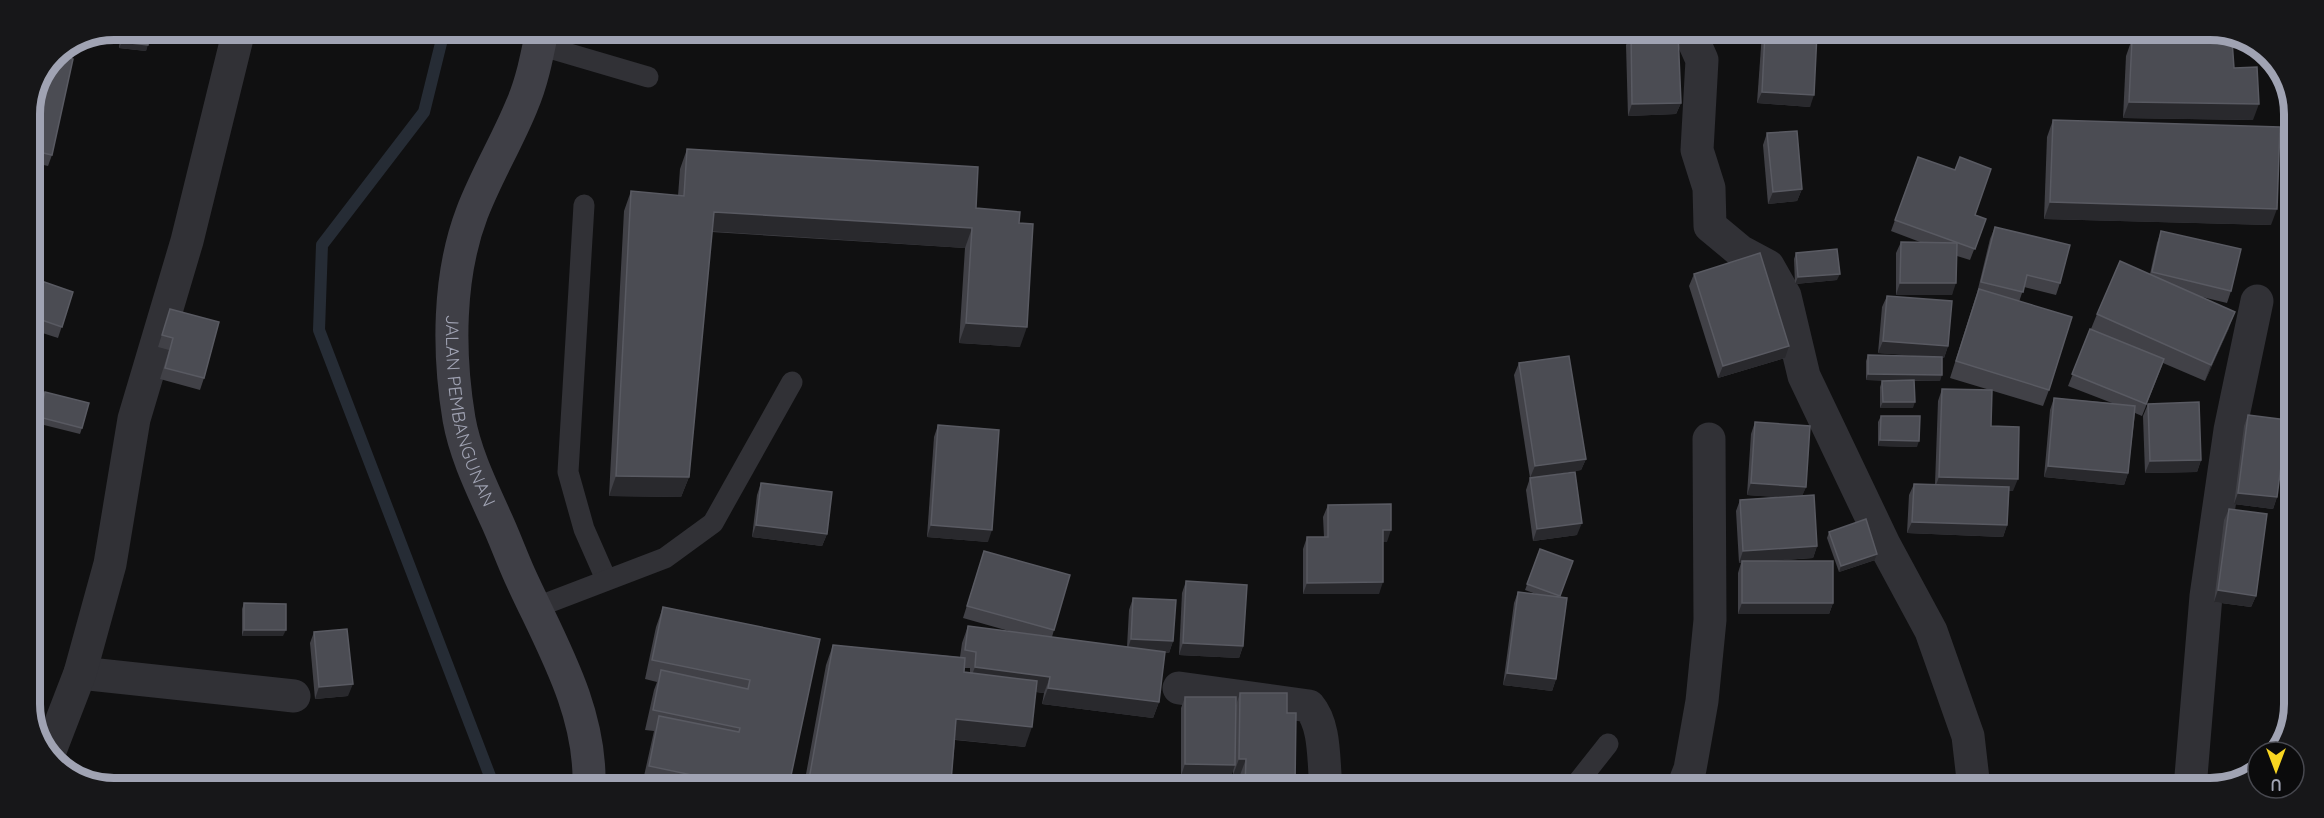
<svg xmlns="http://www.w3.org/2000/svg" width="2324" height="818" viewBox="0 0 2324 818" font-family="Quicksand,sans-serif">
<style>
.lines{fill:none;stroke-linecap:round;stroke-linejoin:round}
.stream{stroke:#262c35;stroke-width:12}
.lane{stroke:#313136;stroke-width:21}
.street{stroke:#313136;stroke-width:33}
.secondary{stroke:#3f3f46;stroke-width:33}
.wall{fill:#414147;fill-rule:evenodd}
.shaded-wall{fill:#29292d}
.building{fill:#4b4c53;stroke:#595a62;stroke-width:1.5}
.labels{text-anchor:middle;stroke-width:6;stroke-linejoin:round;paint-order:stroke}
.street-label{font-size:18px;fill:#a0a3b3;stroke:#0b0b0c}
.rim{fill:none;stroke:#a0a3b3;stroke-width:8}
</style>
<rect width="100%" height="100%" fill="#101011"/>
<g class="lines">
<polyline class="stream" points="444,31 424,112 322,245 319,330 493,784"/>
<g class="lane">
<polyline points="539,45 648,77"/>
<polyline points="584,205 568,472 584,529 606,579"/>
<polyline points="537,607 665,558 713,523 792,382"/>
<polyline points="1574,787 1608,744"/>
</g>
<g class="street">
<polyline points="1690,33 1702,60 1697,150 1709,188 1710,226 1740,251 1768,266 1785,296 1804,376 1884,544 1931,631 1968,736 1974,788"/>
<polyline points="80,673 294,696"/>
<path d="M1179,688l130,18c17,20 14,55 17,80"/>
<polyline points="48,756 80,673 110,564 134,419 187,241 239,30"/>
<polyline points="1683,787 1690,769 1702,701 1710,620 1709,439"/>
<polyline points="2190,788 2206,596 2230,430 2257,301"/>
</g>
<path class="secondary" id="s1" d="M542,31c-5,25 -10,51 -20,74 -15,37 -36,71 -50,108 -24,63 -24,140 -13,206 6,34 22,67 36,98 9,19 16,39 25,59 30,66 71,133 69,209"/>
</g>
<g class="wall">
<polygon points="121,30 150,30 146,51 119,48"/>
<polygon points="1631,33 1681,103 1676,114 1628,116 1626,45"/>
<polygon points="1762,33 1817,33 1810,107 1757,103"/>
<polygon points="2132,39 2234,68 2253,120 2123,118 2126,56"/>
<polygon points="30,109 52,155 48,166 30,162"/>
<polygon points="2053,120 2271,225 2044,219 2047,137"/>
<polygon points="1767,133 1802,189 1797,201 1768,204 1763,145"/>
<polygon points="687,149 976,208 1019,223 1020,347 959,343 965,248 712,232 689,477 681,497 609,496 624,211 631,191 678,196 680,169"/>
<polygon points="1918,157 1975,215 1986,219 1970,260 1957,256 1952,295 1896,295 1896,253 1901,242 1920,242 1891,231"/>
<polygon points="1995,227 2060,283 2056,295 2024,287 2019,302 2049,390 2043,406 1950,378 1977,293 1990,239"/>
<polygon points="2161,231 2231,291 2227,303 2202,297 2229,328 2205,381 2163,363 2142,416 2135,413 2128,473 2124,485 2044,477 2050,410 2054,398 2112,403 2068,386 2097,314 2150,274 2157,243"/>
<polygon points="1796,253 1837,280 1795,284 1794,259"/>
<polygon points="1694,274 1785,358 1718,378 1689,286"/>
<polygon points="30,277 73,292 58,338 30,329"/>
<polygon points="1887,296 1948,346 1944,358 1942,357 1940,381 1914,381 1913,408 1880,408 1880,387 1882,381 1893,381 1866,380 1866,361 1868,355 1925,356 1878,353 1882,307"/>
<polygon points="170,309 204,378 200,390 160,379 169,350 158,347"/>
<polygon points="1519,363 1586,459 1581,470 1530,478 1514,375"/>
<polygon points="1942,389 1991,426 2013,491 2009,491 2007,525 2003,537 1907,533 1909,495 1914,484 1935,484 1938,401"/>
<polygon points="45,392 82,428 80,434 36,423"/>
<polygon points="2148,404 2201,460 2197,472 2145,473 2143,416"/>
<polygon points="2248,415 2277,497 2273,509 2234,504 2244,426"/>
<polygon points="1881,416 1917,447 1878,446 1878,422"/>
<polygon points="1755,422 1806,487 1802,495 1817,546 1813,558 1769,561 1833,603 1829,614 1738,614 1738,573 1741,563 1739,563 1736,511 1740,500 1779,497 1747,495 1751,434"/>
<polygon points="938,425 988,542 927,537 934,437"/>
<polygon points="1530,478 1577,535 1533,541 1526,490"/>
<polygon points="761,483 827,534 822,546 752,537 757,495"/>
<polygon points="1328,505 1387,542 1383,542 1379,594 1303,594 1303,549 1307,537 1324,537 1323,517"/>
<polygon points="2229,509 2256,596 2251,607 2214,602 2224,520"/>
<polygon points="1829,532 1877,554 1875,560 1839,572 1827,538"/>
<polygon points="1540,549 1573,561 1559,597 1556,679 1552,691 1503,685 1514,603 1518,592 1536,594 1525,590"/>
<path d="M984,551l70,79 -2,7 75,10 2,-37 4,-12 40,43 -4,12h-4l-6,49 -6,16 -111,-14 2,-11 -8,-1 -11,55 -70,-7 -4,42 92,4 -239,-1 22,-120 7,-20 127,12 2,-14 6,-17 48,7 -53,-15zM964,668h6v5l-6,-1z"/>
<polygon points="1186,581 1243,646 1239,658 1179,655 1182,593"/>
<polygon points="244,603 283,636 242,636 242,609"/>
<polygon points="663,607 820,639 789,785 642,785 654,731 645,730 654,690 657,682 645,679 656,627"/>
<polygon points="314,632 348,696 315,699 310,643"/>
<polygon points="1240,693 1287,713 1295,786 1240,786 1240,775 1233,775 1233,769 1231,777 1181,776 1181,708 1185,697 1236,705"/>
</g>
<g class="shaded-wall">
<polygon points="122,42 148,45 146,51 119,48"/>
<polygon points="1762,92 1814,95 1810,107 1757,103"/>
<polygon points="2129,102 2259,104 2253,120 2123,118"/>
<polygon points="1681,103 1676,114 1628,116 1632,104"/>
<polygon points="1802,189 1797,201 1768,204 1773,192"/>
<polygon points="2050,202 2277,209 2271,225 2044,219"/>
<polygon points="714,212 972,228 965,248 707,231"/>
<polygon points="1840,274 1837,280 1795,284 1798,277"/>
<polygon points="1900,283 1956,283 1952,295 1896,295"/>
<polygon points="2235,312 2229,328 2205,381 2211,365"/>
<polygon points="966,323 1027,327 1020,347 959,343"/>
<polygon points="1883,341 1948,346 1944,358 1878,353"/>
<polygon points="1789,346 1785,358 1718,378 1723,366"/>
<polygon points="1868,374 1942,375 1940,381 1866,380"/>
<polygon points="1883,402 1915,402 1913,408 1880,408"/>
<polygon points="1880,440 1919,441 1917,447 1878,446"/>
<polygon points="1586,459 1581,470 1530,478 1535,466"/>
<polygon points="2201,460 2197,472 2145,473 2150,461"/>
<polygon points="2048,466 2128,473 2124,485 2044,477"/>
<polygon points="616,476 689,477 681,497 609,496"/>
<polygon points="1939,477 2018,479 2013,491 1935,488"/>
<polygon points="1751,483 1806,487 1801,499 1747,495"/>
<polygon points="2238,493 2277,497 2273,509 2234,504"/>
<polygon points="1912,522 2007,525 2003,537 1907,533"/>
<polygon points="1582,523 1577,535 1533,541 1537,529"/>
<polygon points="756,525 827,534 822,546 752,537"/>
<polygon points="931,525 992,530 988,542 927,537"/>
<polygon points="1383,530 1391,530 1387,542 1379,542"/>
<polygon points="1817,546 1813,558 1739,563 1743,551"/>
<polygon points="1877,554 1875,560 1839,572 1841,566"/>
<polygon points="1383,582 1379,594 1303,594 1307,583"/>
<polygon points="2218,590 2256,596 2251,607 2214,602"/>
<polygon points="1742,603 1833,603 1829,614 1738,614"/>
<polygon points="244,630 286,630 283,636 242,636"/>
<polygon points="1131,639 1173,641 1169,653 1127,651"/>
<polygon points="1183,643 1243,646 1239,658 1179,655"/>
<polygon points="975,667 1050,677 1044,693 969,683"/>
<polygon points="1507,673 1556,679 1552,691 1503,685"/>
<polygon points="353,684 348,696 315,699 319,687"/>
<polygon points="1048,688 1159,702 1153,718 1042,704"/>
<polygon points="956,719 1032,727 1025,747 949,739"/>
<polygon points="1239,759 1246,759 1240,775 1233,775"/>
<polygon points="1185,764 1235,765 1231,777 1181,776"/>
</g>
<g class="building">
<polygon points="123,30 150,30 148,45 122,42"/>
<polygon points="1631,33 1678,33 1681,103 1632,104"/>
<polygon points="1765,33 1817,33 1814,95 1762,92"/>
<polygon points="2132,39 2232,40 2234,68 2257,67 2259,104 2129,102"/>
<polygon points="54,55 73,59 52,155 30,150 30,109"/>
<polygon points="2053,120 2280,127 2277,209 2050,202"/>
<polygon points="1797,131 1802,189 1773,192 1767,133"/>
<polygon points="687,149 978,167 976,208 1020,212 1019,223 1033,224 1027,327 966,323 972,228 714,212 689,477 616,476 631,191 684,196"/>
<polygon points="1918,157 1955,170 1960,157 1991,169 1975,215 1986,219 1975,249 1895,220"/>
<polygon points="1995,227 2070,245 2060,283 2027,275 2023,292 1981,282"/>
<polygon points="2161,231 2241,249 2231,291 2152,272"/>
<polygon points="1901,242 1957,243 1956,283 1900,283"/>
<polygon points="1837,249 1840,274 1798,277 1796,253"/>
<polygon points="1760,253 1789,346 1723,366 1694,274"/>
<polygon points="2120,261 2235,312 2211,365 2097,314"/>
<polygon points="30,277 73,292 62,327 30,316"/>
<polygon points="1979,289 2072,317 2049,390 1956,361"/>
<polygon points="1887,296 1952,301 1948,346 1883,341"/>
<polygon points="170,309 219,322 204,378 165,368 173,338 162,335"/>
<polygon points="2090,329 2164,359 2146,404 2072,374"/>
<polygon points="1868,355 1942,357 1942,375 1868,374"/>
<polygon points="1569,356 1586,459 1535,466 1519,363"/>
<polygon points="1914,380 1915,402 1883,402 1882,381"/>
<polygon points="1942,389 1992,390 1991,426 2019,427 2018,479 1939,477"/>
<polygon points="45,392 89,403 82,428 39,417"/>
<polygon points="2054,398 2135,406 2128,473 2048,466"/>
<polygon points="2199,402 2201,460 2150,461 2148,404"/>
<polygon points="2248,415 2287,420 2277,497 2238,493"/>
<polygon points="1881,416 1920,416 1919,441 1880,440"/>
<polygon points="1755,422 1810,426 1806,487 1751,483"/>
<polygon points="938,425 999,430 992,530 931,525"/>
<polygon points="1575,472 1582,523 1537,529 1530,478"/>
<polygon points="761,483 832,492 827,534 756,525"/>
<polygon points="1914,484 2009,487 2007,525 1912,522"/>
<polygon points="1814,495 1817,546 1743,551 1740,500"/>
<polygon points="1391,504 1391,530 1383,530 1383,582 1307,583 1307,537 1328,537 1328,505"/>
<polygon points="2229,509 2267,514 2256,596 2218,590"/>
<polygon points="1866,519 1877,554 1841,566 1829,532"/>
<polygon points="1540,549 1573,561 1560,596 1527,584"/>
<polygon points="984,551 1070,575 1054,630 967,606"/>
<rect x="1742" y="561" width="91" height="42"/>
<polygon points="1186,581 1247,585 1243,646 1183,643"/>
<polygon points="1518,592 1567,598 1556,679 1507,673"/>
<polygon points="1133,598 1176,600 1173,641 1131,639"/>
<polygon points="244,603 286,604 286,630 244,630"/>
<polygon points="663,607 820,639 789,785 739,785 649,766 659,716 739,732 740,728 653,710 661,670 748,689 750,680 652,660"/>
<polygon points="968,626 1165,652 1159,702 1048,688 1050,677 975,667 976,652 965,650"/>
<polygon points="347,629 353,684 319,687 314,632"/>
<polygon points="833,645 965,658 964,672 1037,681 1032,727 956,719 951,782 1042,777 1043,786 808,785"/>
<polygon points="30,654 34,656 30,665"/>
<polygon points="1240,693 1287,693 1287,713 1296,713 1295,786 1245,786 1246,759 1239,759"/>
<polygon points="1185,697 1236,697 1235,765 1185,764"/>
</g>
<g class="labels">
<g class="street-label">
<text dy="6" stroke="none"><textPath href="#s1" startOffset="398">JALAN PEMBANGUNAN</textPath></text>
</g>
</g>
<path d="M0 0H2324V818H0ZM114 40H2210A74 74 0 0 1 2284 114V704A74 74 0 0 1 2210 778H114A74 74 0 0 1 40 704V114A74 74 0 0 1 114 40Z" fill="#171719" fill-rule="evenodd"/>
<path class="rim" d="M114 40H2210A74 74 0 0 1 2284 114V704A74 74 0 0 1 2210 778H114A74 74 0 0 1 40 704V114A74 74 0 0 1 114 40Z"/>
<g transform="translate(2276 770) rotate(180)"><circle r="28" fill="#0b0b0c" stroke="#47484f" stroke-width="1.5"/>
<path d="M0-4.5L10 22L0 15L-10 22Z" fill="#f8d521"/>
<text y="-9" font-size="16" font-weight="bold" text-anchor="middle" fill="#a0a3b3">U</text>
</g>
</svg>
